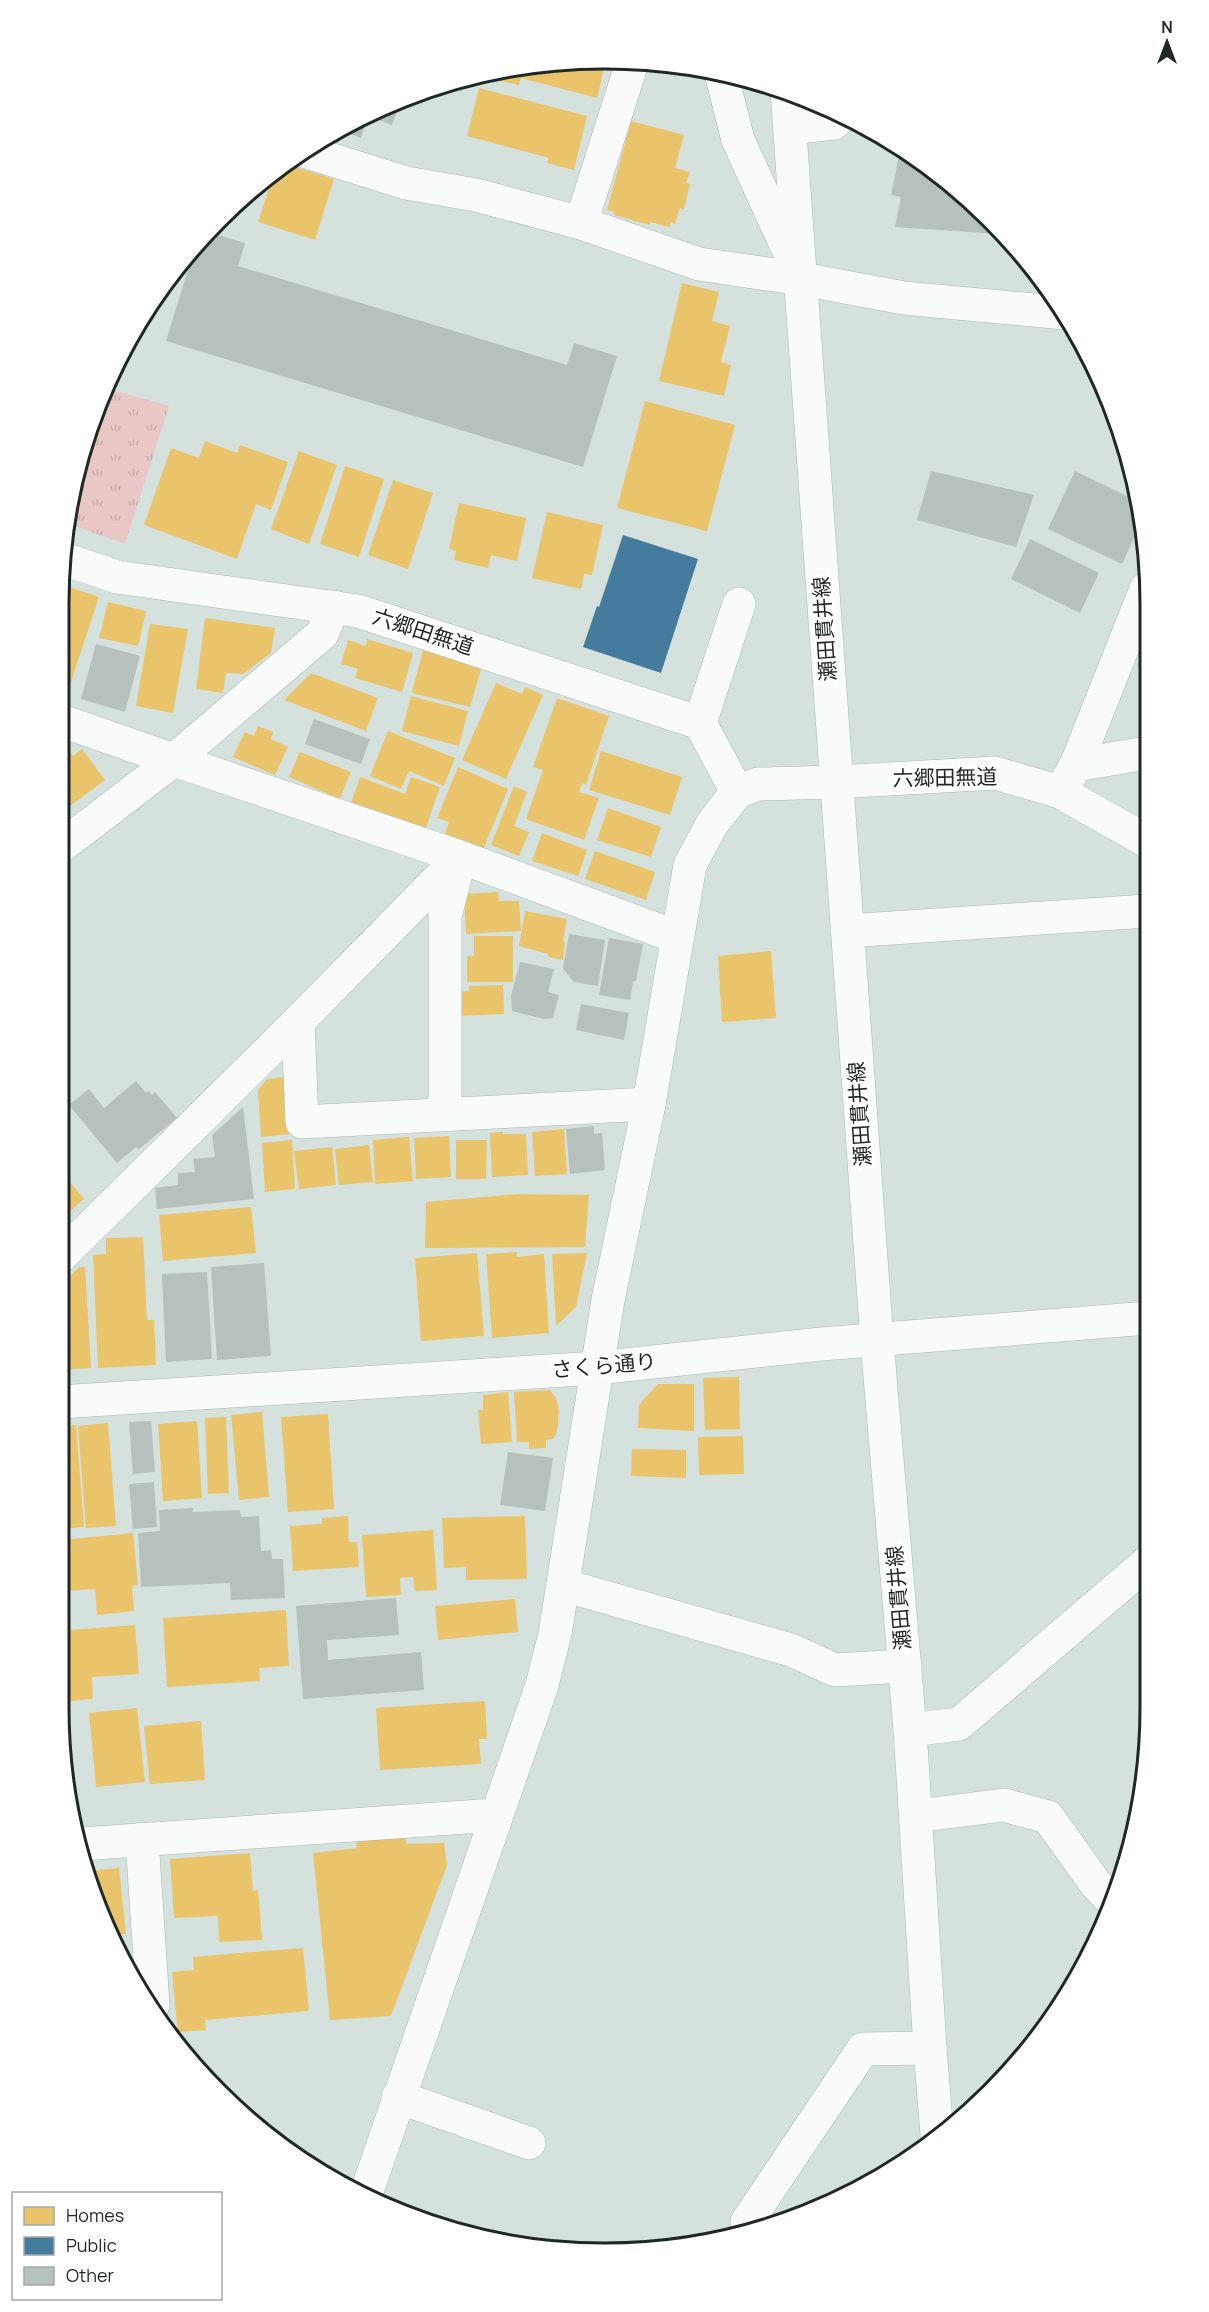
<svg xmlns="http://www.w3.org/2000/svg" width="1209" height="2312" viewBox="0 0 1209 2312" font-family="Manrope,'Noto Sans JP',sans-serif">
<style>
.park{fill:url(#park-tufts)}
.homes{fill:#e9c46a}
.public{fill:#457b9d}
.building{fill:#b6c0bd}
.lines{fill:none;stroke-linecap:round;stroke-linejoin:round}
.minor-casing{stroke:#acb6b2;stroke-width:34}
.major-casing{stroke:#acb6b2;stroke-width:34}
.minor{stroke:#f9fafa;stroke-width:33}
.major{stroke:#f9fafa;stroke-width:33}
.labels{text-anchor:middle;stroke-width:6;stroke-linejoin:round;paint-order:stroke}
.street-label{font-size:21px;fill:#1f2825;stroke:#fff}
.rim{fill:none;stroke:#1f2825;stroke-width:3}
</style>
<defs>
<pattern id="park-tufts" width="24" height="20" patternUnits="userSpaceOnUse" patternTransform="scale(1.5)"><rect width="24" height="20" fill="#e8c7c6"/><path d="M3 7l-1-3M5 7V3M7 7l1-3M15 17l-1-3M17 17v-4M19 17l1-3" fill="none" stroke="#c7abaa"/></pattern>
</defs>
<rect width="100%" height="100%" fill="#d5e1dd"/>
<polygon class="park" points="106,388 169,406 125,544 67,523 77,463"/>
<g class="homes">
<polygon points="606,61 597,98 521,78 519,85 488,78 489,73 534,63"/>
<polygon points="479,88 587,116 574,170 547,163 549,158 467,136"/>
<polygon points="631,121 684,135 675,168 690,172 686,183 690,184 684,209 680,208 675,224 671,222 669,227 650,222 650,225 614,215 614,212 607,210"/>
<polygon points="286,164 334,179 315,240 258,222 274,173"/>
<polygon points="682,283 719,292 712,321 730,326 721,362 731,365 724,396 659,381"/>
<polygon points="645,401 735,425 707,531 617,508"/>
<polygon points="205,441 237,453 240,445 288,462 271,510 256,504 237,559 144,525 171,448 199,458"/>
<polygon points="299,451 337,465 309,544 271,529"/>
<polygon points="345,466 384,479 359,557 320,544"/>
<polygon points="393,480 433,493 408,569 368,555"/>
<polygon points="459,503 526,518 517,561 491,555 488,568 454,560 456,551 449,549"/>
<polygon points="547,512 603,525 592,575 584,574 581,589 532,578"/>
<polygon points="60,584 99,597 70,685 60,682"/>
<polygon points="108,602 146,611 138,646 99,638"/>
<polygon points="205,618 275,628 271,653 243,674 226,673 223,693 196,689"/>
<polygon points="150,624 188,629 173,713 136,706"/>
<polygon points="367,639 413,653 402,692 355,678 358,669 341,664 348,640 366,646"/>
<polygon points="423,650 482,666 470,707 412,693"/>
<polygon points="311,673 378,698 366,731 284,700"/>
<polygon points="496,683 522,694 525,687 543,695 506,779 462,760"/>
<polygon points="411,696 468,711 459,746 402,731"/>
<polygon points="557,698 609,716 586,785 582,783 579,792 599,798 584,840 526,819 543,770 533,767"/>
<polygon points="258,726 273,732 271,739 288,747 275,775 233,757 245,732 254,736"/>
<polygon points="388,731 455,758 444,786 409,771 401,789 370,776"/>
<polygon points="82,749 105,780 70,806 67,802 59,807 59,759 70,751 73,756"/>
<polygon points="601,751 682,777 670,815 589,790"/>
<polygon points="300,752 351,772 340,799 289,777"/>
<polygon points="458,767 508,789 483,850 445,834 449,822 437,818"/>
<polygon points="360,777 405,794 411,777 440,787 425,831 351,803"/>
<polygon points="514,786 527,792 514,826 529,832 519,856 491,845"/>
<polygon points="608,808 661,827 651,857 597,840"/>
<polygon points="542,833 587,850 578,876 532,861"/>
<polygon points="595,851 655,872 646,900 585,879"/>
<polygon points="498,892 499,901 519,901 521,931 466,934 464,894"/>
<polygon points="525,911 567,919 563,941 565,942 563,960 548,957 548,954 519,946"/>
<polygon points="474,936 513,936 513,982 467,982 467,956 474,956"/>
<polygon points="771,951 776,1018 722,1022 718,956"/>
<polygon points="503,985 504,1014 457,1016 456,992 469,991 469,986"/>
<polygon points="286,1077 291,1134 261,1137 258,1090 267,1079"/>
<polygon points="564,1129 567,1174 535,1176 532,1132"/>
<polygon points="503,1132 503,1134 526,1134 528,1175 492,1177 490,1133"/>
<polygon points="449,1136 451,1177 416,1179 414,1138"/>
<polygon points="409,1137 413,1181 375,1184 373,1140"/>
<polygon points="292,1140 295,1189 265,1192 262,1143"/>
<polygon points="456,1140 487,1140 486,1179 456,1179"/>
<polygon points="369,1145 373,1182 339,1185 335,1149"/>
<polygon points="332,1147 336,1185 299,1189 294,1151"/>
<polygon points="59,1169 84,1199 61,1219 59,1216"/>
<polygon points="518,1194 589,1195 585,1247 425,1248 426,1202"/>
<polygon points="251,1207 256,1253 163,1261 159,1215"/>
<polygon points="143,1237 147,1320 154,1320 156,1365 98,1368 93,1255 106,1254 106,1238"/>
<polygon points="517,1252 517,1257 544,1254 549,1333 492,1338 486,1254"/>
<polygon points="477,1253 484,1336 421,1341 415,1258"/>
<polygon points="587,1253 576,1307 556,1326 552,1254"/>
<polygon points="79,1267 85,1267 91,1368 59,1370 59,1287"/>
<polygon points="739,1377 740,1429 705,1430 703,1378"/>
<polygon points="658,1384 694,1384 694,1431 638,1428 639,1405"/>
<polygon points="550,1390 556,1398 559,1411 557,1432 553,1439 546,1440 546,1448 529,1449 529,1442 517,1442 514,1392"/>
<polygon points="508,1392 512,1442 481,1444 478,1410 483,1410 483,1395"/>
<polygon points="262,1412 269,1497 239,1500 231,1415"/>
<polygon points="328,1414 334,1509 288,1512 281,1417"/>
<polygon points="226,1417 229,1493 208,1494 205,1418"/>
<polygon points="197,1421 202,1498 163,1501 158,1424"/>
<polygon points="108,1423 116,1526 86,1528 78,1426"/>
<polygon points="76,1425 84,1527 59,1529 59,1426"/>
<polygon points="743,1436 744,1474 699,1475 698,1437"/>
<polygon points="632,1449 686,1450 686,1478 631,1476"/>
<polygon points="348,1516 349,1542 357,1542 359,1567 293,1571 290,1526 322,1524 322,1518"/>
<polygon points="525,1516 527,1579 466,1580 466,1567 444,1568 442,1518"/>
<polygon points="433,1530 437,1590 415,1591 413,1577 400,1578 401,1595 366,1597 362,1535"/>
<polygon points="133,1533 138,1585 132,1586 134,1611 97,1615 95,1589 66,1591 61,1540"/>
<polygon points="515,1599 518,1632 438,1640 435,1606"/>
<polygon points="286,1610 289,1666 259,1668 260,1681 167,1687 163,1618"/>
<polygon points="135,1625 139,1674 92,1677 93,1699 59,1702 59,1631"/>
<polygon points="485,1701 487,1739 479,1739 481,1764 380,1770 376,1708"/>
<polygon points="137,1708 145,1782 96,1787 89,1713"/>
<polygon points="201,1721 205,1780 150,1784 144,1726"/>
<polygon points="405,1836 406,1844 444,1843 447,1865 391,2016 330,2020 313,1853 357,1848 356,1838"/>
<polygon points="250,1853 253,1891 258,1890 262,1940 219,1942 218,1916 174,1918 170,1859"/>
<polygon points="119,1868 126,1934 115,1935 88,1883 85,1871"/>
<polygon points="303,1948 309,2011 205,2020 206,2030 178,2032 172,1972 194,1970 193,1957"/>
</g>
<polygon class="public" points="623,535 698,559 661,673 583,647 597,606 599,607"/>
<g class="building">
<polygon points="401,100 392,125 368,116 361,138 338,129"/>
<polygon points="900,151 964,194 1000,234 895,227 901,197 891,195"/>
<polygon points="208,232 245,243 238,266 567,365 574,343 617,356 583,467 166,341 195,247"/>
<polygon points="931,471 1034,495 1016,547 917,520"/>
<polygon points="1075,471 1137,501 1142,520 1122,564 1048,529"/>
<polygon points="1030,539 1099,573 1080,613 1011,579"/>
<polygon points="96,644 140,656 125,712 81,699"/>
<polygon points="1146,644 1146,669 1137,666"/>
<polygon points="314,719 370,739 361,764 305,744"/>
<polygon points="569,934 605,940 598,986 574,982 563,969"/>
<polygon points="609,938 643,944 636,981 633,981 630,1000 599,995"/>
<polygon points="520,962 554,969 548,992 559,995 553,1018 544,1019 512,1011 511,996"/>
<polygon points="581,1004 629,1013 624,1040 576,1030"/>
<polygon points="136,1081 146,1093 148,1091 152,1095 155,1092 177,1118 139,1149 136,1147 117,1163 69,1105 89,1089 104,1108"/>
<polygon points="243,1107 254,1199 157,1209 155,1188 178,1185 178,1173 195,1172 193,1159 215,1157 212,1135"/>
<polygon points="594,1126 594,1134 602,1133 605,1170 570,1174 566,1129"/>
<polygon points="264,1263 271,1356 217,1360 211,1267"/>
<polygon points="207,1272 212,1359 166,1362 162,1274"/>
<polygon points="151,1421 155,1472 133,1474 129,1422"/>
<polygon points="508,1452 553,1458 545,1511 500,1505"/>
<polygon points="154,1482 157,1527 133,1529 129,1484"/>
<polygon points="193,1508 193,1512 240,1510 241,1517 259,1516 261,1551 271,1550 272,1559 283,1559 285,1598 231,1600 230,1583 141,1587 138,1533 160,1531 159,1510"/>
<polygon points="396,1598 399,1635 327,1640 328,1660 421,1652 424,1690 303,1699 296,1606"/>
</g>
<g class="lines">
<defs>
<g id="minor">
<polyline points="304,151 406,183 476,195 581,223 699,264 802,279 904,298 1065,313"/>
<polyline points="581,223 633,60"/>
<polyline points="61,558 117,577 358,611 700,723 737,792"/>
<polyline points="59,720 174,760 322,634 334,607"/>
<polyline points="700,723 739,604"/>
<polyline points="1076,765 1146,753"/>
<polyline points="1060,792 1076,765 1146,589"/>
<polyline points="59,848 174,760 460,857 677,937"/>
<polyline points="847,931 1147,911"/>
<polyline points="298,1022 302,1122 649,1104"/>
<polyline points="445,1114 445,916 460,859"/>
<polyline points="59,1258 298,1022 460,857"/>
<polyline points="59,1402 597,1368 821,1344 1148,1318"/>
<polyline points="563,1585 791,1650 835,1670 905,1666"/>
<polyline points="910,1730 959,1724 1149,1561"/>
<polyline points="916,1816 1004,1805 1048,1817 1095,1883 1112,1901"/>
<polyline points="142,1839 153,2005"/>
<polyline points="81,1844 495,1815"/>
<polyline points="398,2097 529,2143"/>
<polyline points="367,2191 542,1685 555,1634 608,1300 649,1104 690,865 712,824 737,792 758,784 836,782 995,773 1060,792 1147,841"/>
<polyline points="753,2226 747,2222 863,2049 930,2048"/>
</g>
<g id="major">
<polyline points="721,73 738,140 792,258"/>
<polyline points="787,92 877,1341 910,1730 930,2048 937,2135"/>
<polyline points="790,128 834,123 843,114"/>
</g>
</defs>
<use href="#minor" class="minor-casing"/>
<use href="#major" class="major-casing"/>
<use href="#minor" class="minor"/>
<use href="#major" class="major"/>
</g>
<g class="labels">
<g class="street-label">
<text transform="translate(825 629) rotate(-94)" y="7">瀬田貫井線</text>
<text transform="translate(423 632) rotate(18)" y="7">六郷田無道</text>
<text transform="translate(945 778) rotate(-1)" y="7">六郷田無道</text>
<text transform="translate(860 1114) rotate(-94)" y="7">瀬田貫井線</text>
<text transform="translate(604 1366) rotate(-5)" y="7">さくら通り</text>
<text transform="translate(899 1598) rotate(-95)" y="7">瀬田貫井線</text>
</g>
</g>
<path d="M0 0H1209V2312H0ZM604 69H605A535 535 0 0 1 1140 604V1708A535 535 0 0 1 605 2243H604A535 535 0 0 1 69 1708V604A535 535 0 0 1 604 69Z" fill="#fff" fill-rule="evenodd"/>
<path class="rim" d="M604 69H605A535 535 0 0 1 1140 604V1708A535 535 0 0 1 605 2243H604A535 535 0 0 1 69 1708V604A535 535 0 0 1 604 69Z"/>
<rect x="12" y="2192" width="210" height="108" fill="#ffffff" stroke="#a5a9a8" stroke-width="1.5"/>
<rect x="24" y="2207" width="30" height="18" fill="#e9c46a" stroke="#a5a9a8" stroke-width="1.5"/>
<text x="66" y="2222" font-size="18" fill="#1f2825">Homes</text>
<rect x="24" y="2237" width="30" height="18" fill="#457b9d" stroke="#a5a9a8" stroke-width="1.5"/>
<text x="66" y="2252" font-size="18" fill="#1f2825">Public</text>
<rect x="24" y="2267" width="30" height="18" fill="#b6c0bd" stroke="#a5a9a8" stroke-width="1.5"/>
<text x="66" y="2282" font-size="18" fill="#1f2825">Other</text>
<g transform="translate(1167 42)" stroke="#ffffff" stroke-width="4.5" paint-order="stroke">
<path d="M0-4.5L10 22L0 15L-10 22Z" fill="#1f2825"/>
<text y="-9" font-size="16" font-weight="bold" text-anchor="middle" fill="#1f2825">N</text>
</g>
</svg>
